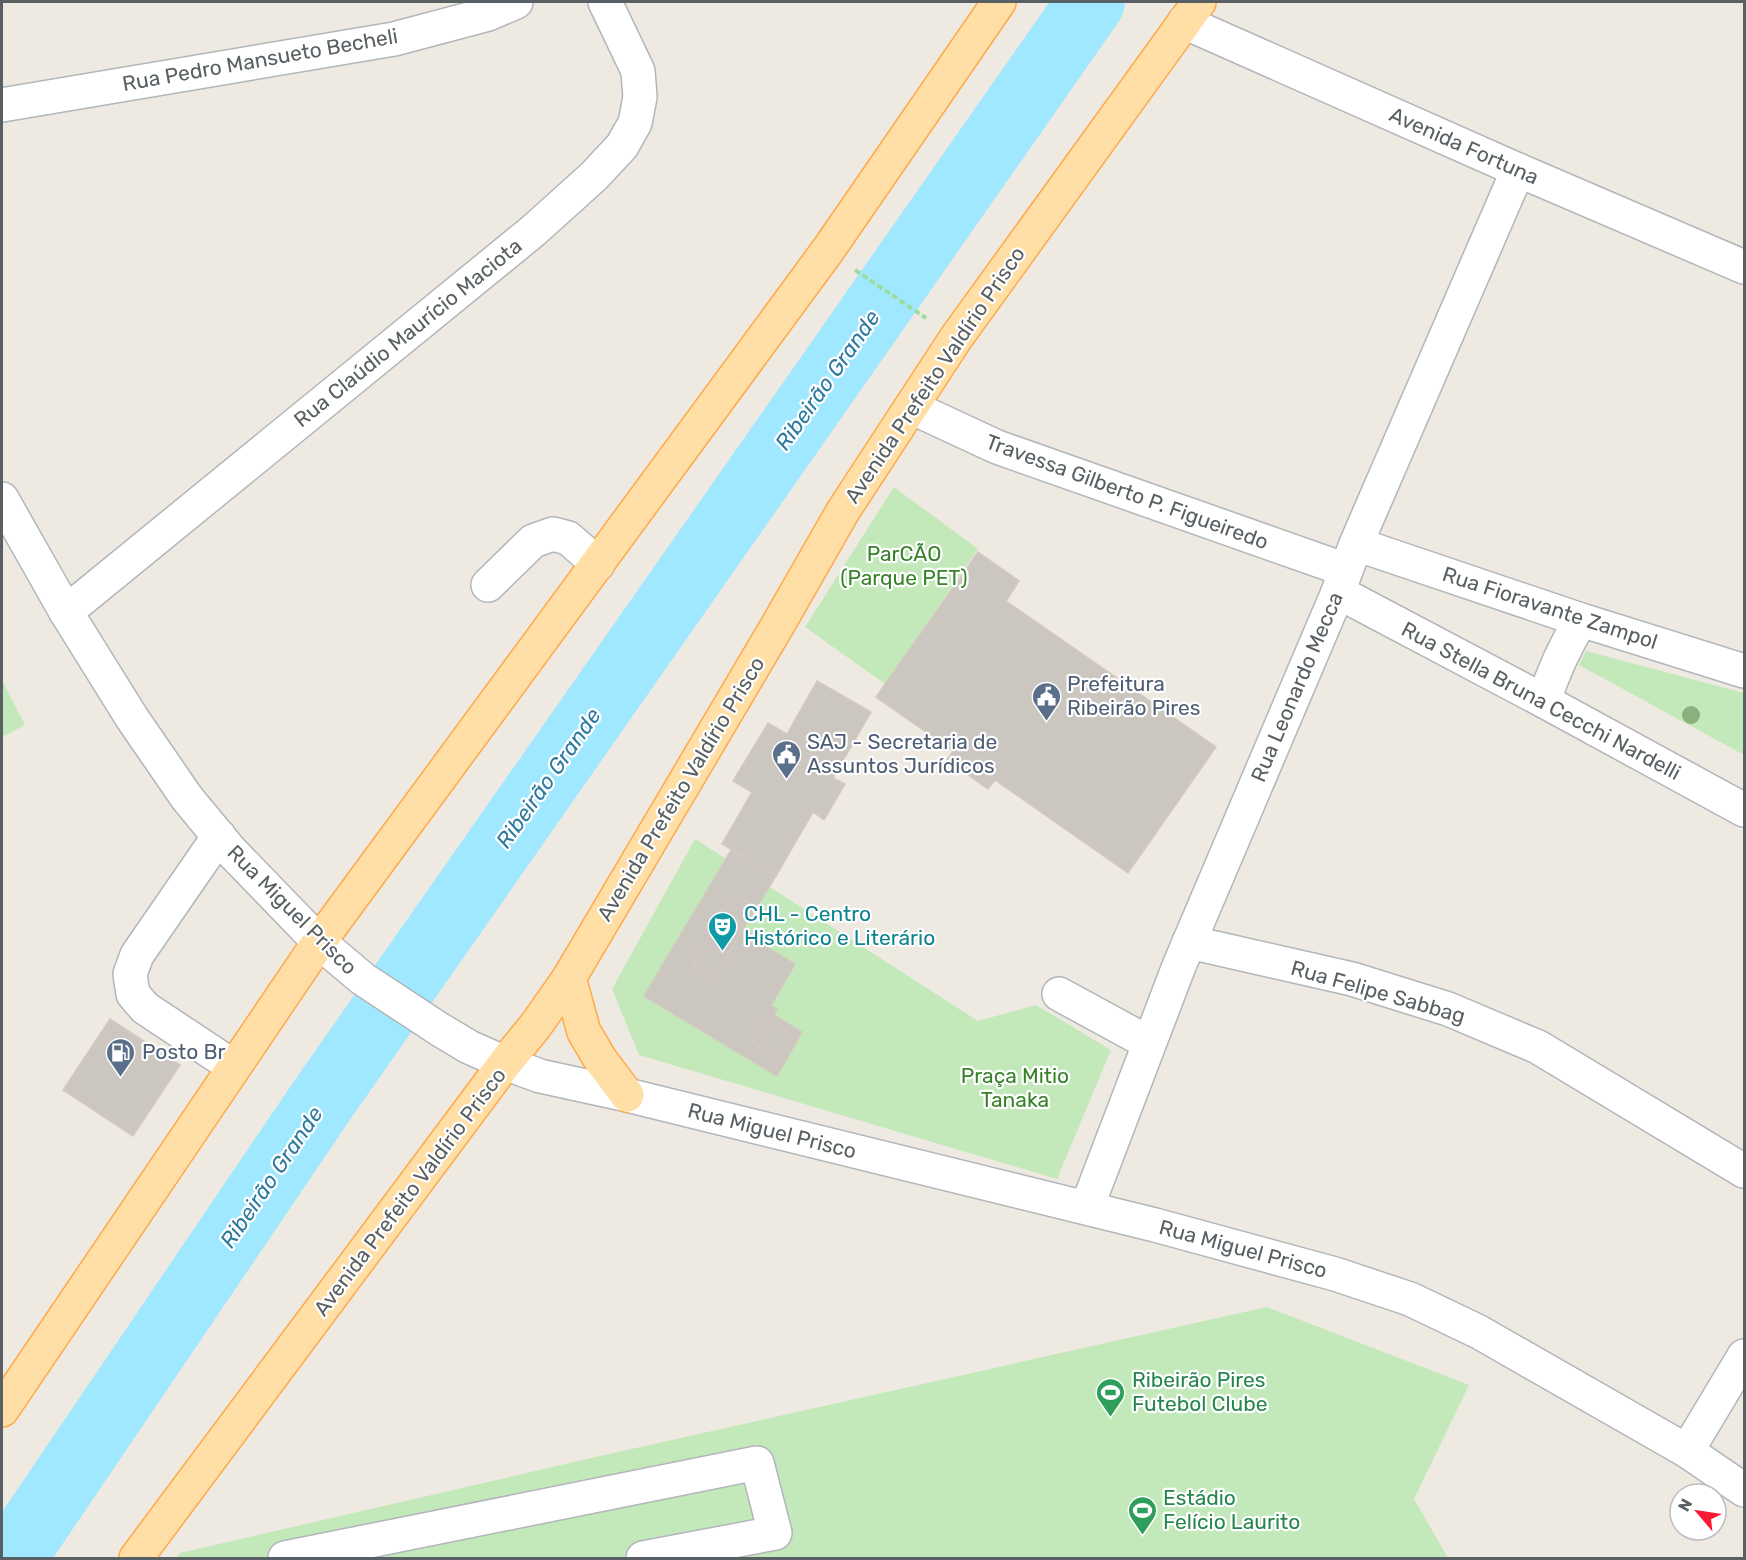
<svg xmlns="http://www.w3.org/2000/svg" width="1746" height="1560" viewBox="0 0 1746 1560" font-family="Rubik,sans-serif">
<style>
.green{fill:#c3e9ba}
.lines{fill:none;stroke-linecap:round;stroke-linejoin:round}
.stream{stroke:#a0e8ff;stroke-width:10}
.river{stroke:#a0e8ff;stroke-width:68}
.building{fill:#cbc6c0;stroke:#d3c9bf;stroke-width:1.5}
.minor-casing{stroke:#b2b6ba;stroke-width:36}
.major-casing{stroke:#ffa949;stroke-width:36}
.path{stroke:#9cdca1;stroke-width:4;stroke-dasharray:6 3;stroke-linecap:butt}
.minor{stroke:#fff;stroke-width:33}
.major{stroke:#ffdfa5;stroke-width:33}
.tree{fill:#8ab07d}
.labels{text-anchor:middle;stroke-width:4.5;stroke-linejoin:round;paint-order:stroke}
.street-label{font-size:21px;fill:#596063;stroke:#fff}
.park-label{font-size:21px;fill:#38822b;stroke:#fff}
.service-label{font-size:21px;fill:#4e5e75;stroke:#fff;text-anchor:start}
.culture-label{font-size:21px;fill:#0d838f;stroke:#fff;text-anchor:start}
.leisure-label{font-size:21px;fill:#27864d;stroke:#fff;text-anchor:start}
.water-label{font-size:22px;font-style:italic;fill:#2e7a9f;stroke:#fff}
</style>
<rect width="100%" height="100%" fill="#eee9e1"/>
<g class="green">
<polygon points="894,487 978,549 885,684 805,627"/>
<polygon points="1586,651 1744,693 1744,755 1579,665"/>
<polygon points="2,680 25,725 2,737"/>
<polygon points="695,839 978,1021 1036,1005 1111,1050 1057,1179 639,1055 612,989"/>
<polygon points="1267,1307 1469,1385 1414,1499 1448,1558 176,1558 180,1553 618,1452"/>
</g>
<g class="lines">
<polyline class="stream" points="2,1518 25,1539"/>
<polyline class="river" points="12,1558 323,1099 1091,2"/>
</g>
<g class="building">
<polygon points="978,552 1019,581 1006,601 1216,747 1128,873 995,780 988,789 947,760 953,751 876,697"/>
<polygon points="817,681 871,712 833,778 845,784 824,820 813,812 776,876 722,844 752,792 733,781 768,723 787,734"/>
<polygon points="731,850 776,876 743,929 757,936 755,940 795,964 771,1006 777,1009 774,1015 802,1032 777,1076 644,996"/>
<polygon points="734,895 756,907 745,926 723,913"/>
<polygon points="723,913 745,926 714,979 692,966"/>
<polygon points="110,1019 180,1065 133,1136 63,1090"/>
<polygon points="765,1020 790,1036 778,1058 752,1042"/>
</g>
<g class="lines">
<defs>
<g id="minor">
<polyline points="1184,22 1518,170 1744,267"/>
<polyline points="2,105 394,39 488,14 516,2"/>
<polyline points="911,407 997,447 1346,570"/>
<polyline points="2,499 66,612 132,718 187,798 230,850 319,942 363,979 439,1029 469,1047 505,1063 540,1076 627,1095 1155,1225 1335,1274 1410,1299 1479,1332 1687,1451 1744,1490"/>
<polyline points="1356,544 1581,620 1744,671"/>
<polyline points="488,585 533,541 553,534 568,538 598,564"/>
<polyline points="1338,592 1544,701 1744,810"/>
<polyline points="66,612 533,231 594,176 622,146 635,123 640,97 638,71 605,2"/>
<path d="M1544,701c9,-29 21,-55 37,-81"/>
<polyline points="219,836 137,955 130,974 133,994 145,1008 234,1067"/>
<polyline points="1189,942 1352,979 1448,1009 1538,1047 1744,1171"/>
<polyline points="1059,994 1149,1043"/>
<polyline points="1087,1207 1179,966 1338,592 1356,544 1518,170"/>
<polyline points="1687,1451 1744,1356"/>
<polyline points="285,1558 757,1463 775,1533 643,1558"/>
</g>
<g id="major">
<polyline points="569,978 584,1032 600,1059 627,1095"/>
<polyline points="2,1410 319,942 828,250 999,2"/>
<polyline points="136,1558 505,1063 536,1025 569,978 776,628 843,511 956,338 1199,2"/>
</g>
</defs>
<use href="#minor" class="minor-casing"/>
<use href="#major" class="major-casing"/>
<polyline class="path" points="855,270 926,318"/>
<use href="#minor" class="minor"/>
<use href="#major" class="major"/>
</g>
<circle class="tree" cx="1691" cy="715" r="9"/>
<defs>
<symbol id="civic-pin" viewBox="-11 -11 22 30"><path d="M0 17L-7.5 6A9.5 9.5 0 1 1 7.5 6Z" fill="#5c6f8a" stroke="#fff"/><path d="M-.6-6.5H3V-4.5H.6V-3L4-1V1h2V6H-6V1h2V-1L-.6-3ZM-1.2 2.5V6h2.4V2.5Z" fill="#fff"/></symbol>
<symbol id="theatre-pin" viewBox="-11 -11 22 30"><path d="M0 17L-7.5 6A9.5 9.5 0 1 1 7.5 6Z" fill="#0f9aa8" stroke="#fff"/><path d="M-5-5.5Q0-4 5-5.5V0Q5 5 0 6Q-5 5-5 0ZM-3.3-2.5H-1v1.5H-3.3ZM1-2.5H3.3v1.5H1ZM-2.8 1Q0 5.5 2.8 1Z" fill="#fff"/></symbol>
<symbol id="fuel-pin" viewBox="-11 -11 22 30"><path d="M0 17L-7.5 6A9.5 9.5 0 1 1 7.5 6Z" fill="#5c6f8a" stroke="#fff"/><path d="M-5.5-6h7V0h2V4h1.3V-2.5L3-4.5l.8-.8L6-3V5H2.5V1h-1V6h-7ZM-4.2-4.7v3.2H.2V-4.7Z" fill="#fff"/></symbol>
<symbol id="stadium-pin" viewBox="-11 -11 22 30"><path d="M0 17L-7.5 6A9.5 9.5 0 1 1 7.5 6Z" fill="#2e9e5b" stroke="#fff"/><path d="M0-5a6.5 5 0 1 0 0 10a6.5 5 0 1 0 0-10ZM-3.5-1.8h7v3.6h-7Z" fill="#fff"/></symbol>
</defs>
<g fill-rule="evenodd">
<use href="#civic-pin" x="1030" y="680" width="33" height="45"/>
<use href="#civic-pin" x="770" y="738" width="33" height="45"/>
<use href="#theatre-pin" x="706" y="910" width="33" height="45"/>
<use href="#fuel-pin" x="104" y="1036" width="33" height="45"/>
<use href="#stadium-pin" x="1094" y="1376" width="33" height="45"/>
<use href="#stadium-pin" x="1126" y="1494" width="33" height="45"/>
</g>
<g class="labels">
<g class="street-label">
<text transform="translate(260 60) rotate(-10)" y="7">Rua Pedro Mansueto Becheli</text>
<text transform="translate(1464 146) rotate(24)" y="7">Avenida Fortuna</text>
<text transform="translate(408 333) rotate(-39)" y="7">Rua Claúdio Maurício Maciota</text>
<text transform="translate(935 375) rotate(-56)" y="7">Avenida Prefeito Valdírio Prisco</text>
<text transform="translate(1127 492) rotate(20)" y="7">Travessa Gilberto P. Figueiredo</text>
<text transform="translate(1550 608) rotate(18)" y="7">Rua Fioravante Zampol</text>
<text transform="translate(1297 687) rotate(-67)" y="7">Rua Leonardo Mecca</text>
<text transform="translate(1541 701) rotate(28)" y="7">Rua Stella Bruna Cecchi Nardelli</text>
<text transform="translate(681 789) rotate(-59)" y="7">Avenida Prefeito Valdírio Prisco</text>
<text transform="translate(292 910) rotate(45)" y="7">Rua Miguel Prisco</text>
<text transform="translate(1378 992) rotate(16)" y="7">Rua Felipe Sabbag</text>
<text transform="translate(772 1131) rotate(14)" y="7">Rua Miguel Prisco</text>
<text transform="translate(410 1192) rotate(-53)" y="7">Avenida Prefeito Valdírio Prisco</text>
<text transform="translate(1243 1249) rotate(15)" y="7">Rua Miguel Prisco</text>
</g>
<g class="park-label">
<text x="904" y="561">ParCÃO<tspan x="904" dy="24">(Parque PET)</tspan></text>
<text x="1015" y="1083">Praça Mitio<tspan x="1015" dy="24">Tanaka</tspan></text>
</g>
<g class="service-label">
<text x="1067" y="691">Prefeitura<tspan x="1067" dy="24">Ribeirão Pires</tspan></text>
<text x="807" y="749">SAJ - Secretaria de<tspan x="807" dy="24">Assuntos Jurídicos</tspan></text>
<text x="142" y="1059">Posto Br</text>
</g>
<g class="culture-label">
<text x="744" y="921">CHL - Centro<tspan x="744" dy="24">Histórico e Literário</tspan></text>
</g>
<g class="leisure-label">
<text x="1132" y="1387">Ribeirão Pires<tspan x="1132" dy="24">Futebol Clube</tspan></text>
<text x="1163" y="1505">Estádio<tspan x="1163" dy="24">Felício Laurito</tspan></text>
</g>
<g class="water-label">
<text transform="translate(827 380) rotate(-55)" y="8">Ribeirão Grande</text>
<text transform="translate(548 778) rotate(-55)" y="8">Ribeirão Grande</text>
<text transform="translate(271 1177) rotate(-56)" y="8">Ribeirão Grande</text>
</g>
</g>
<rect width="1746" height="1560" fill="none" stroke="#596063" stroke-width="6"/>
<g transform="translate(1698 1512) rotate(299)"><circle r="28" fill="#ffffff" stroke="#bdbfc1" stroke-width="1.5"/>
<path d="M0-4.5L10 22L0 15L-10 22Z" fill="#fa1b34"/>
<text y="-9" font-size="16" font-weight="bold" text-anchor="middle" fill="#596063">N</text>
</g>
</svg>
